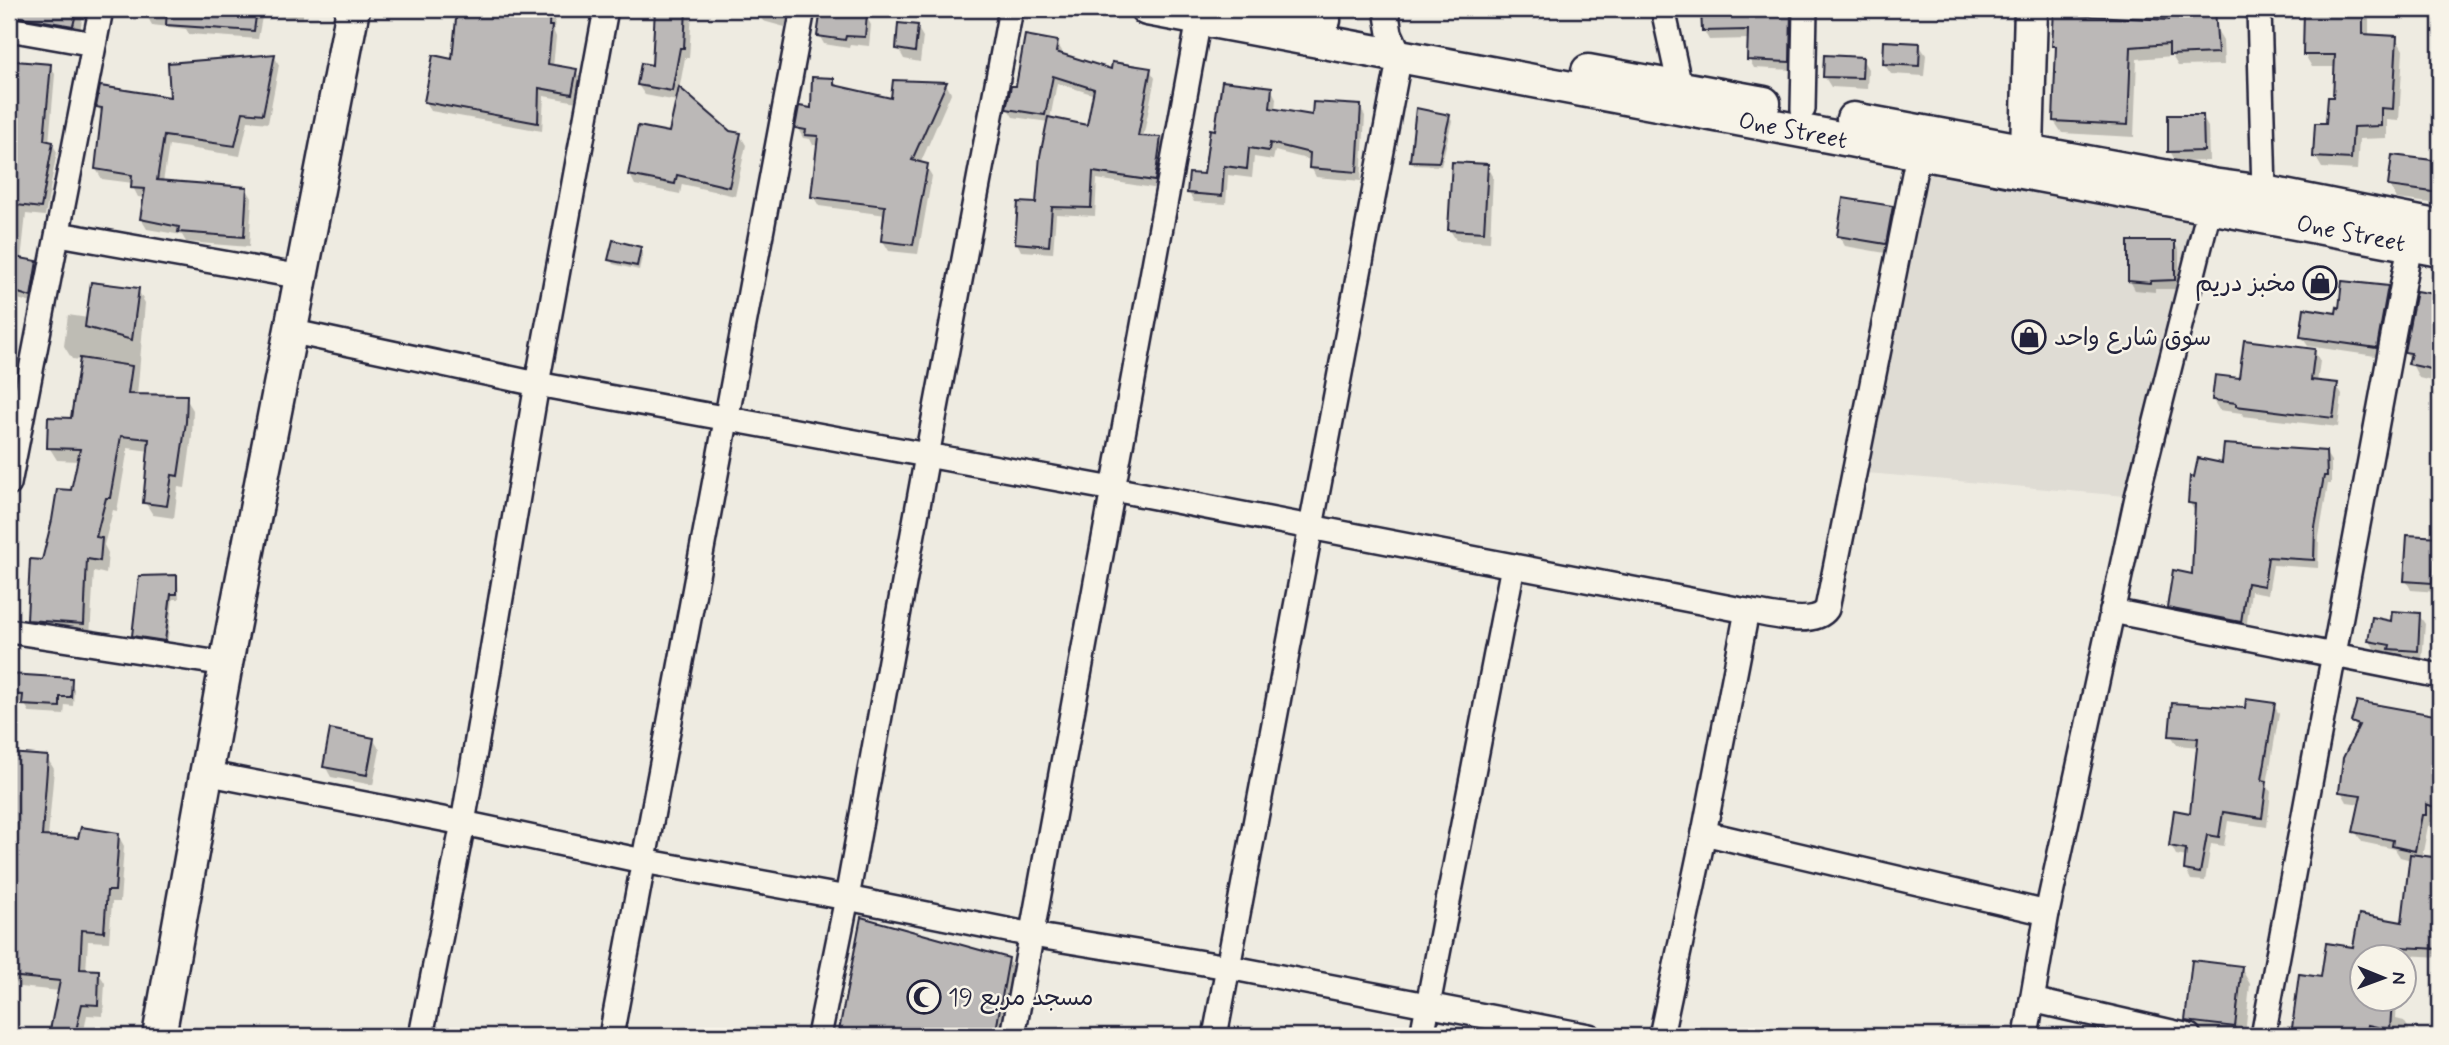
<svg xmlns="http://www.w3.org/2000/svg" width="2449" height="1045" viewBox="0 0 2449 1045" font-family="Mynerve,'Playpen Sans Arabic',sans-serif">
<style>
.built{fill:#dfdcd4}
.shadow{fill:#0003;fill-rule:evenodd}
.building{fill:#bbb8b7;stroke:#22223b;stroke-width:2}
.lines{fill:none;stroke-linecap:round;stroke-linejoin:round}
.street-casing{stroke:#22223b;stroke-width:28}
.secondary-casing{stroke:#22223b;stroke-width:37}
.street{stroke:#f7f3e8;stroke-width:23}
.secondary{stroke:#f7f3e8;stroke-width:32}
.labels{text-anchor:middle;stroke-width:5;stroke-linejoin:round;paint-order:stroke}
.street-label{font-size:24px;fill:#22223b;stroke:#f7f3e8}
.poi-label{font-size:24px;fill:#22223b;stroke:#f7f3e8;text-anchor:start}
</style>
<rect width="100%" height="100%" fill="#eeebe1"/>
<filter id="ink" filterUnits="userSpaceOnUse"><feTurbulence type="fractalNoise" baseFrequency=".0143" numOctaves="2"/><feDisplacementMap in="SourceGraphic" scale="14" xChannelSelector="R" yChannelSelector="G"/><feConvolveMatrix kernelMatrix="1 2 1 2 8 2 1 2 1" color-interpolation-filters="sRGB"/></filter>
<g filter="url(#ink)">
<polygon class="built" points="1918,151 2207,202 2137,497 1856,472"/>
<g class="shadow">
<polygon points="22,9 84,9 79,36 27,27 21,16"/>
<polygon points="148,9 262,9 263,11 258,39 189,34 186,29 152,25 147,16"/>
<polygon points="271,9 303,9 303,18 275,16"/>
<polygon points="466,9 550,9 555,18 554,32 556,37 553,67 576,71 581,80 577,102 544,96 542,131 431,111 426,102 454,61"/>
<polygon points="657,9 690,9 692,11 689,58 685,58 677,101 645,95 638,85 653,67"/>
<polygon points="757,9 790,9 785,27 763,21"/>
<polygon points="823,9 849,9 852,15 866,16 871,25 869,46 850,44 849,48 824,44 819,35"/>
<polygon points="1680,9 1799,9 1794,70 1754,68 1749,59 1750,39 1709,40 1704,31 1703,14 1684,16"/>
<polygon points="2305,9 2369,9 2369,36 2396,38 2403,50 2399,121 2387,120 2387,138 2359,139 2357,170 2322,168 2315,156 2335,99 2336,67 2312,67 2305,55"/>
<polygon points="2074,17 2214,25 2223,40 2224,65 2178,66 2172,56 2137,59 2134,137 2062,133 2054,121 2057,51 2054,45"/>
<polygon points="917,27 923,37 920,62 904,59 898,48"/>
<path d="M1057,43l5,8 -1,4 51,16 38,-1 5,8 -12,60 16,1 5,8 -5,42 -62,-10 -2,37 -39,-2 -3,39 -32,-2 -4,-8 21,-38 11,-83 -36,-5 -5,-8 9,-21zM1057,83l38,12 -7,32 -38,-8z"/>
<polygon points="1919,45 1926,55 1924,76 1891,74 1884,64"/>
<polygon points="274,55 279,65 268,123 248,121 240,156 169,145 163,182 246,188 252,198 249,247 186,242 182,235 147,229 141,219 145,198 138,197 133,187 133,183 102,179 96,169 103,116 98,107 172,99"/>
<polygon points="1862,59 1868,69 1867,89 1831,87 1824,76"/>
<polygon points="50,66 55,74 49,143 52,143 57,152 45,216 26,214 21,260 36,262 41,271 35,304 18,299 9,333 9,142"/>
<polygon points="833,80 838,87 893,100 946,84 951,93 920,164 926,166 932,176 918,254 889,251 883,241 886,215 819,206 813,196 819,145 813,145 810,139 803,138 797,127"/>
<polygon points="1271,89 1276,98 1275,111 1314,117 1360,107 1365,116 1361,181 1316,177 1311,167 1311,160 1275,151 1273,160 1254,157 1252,178 1228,175 1226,204 1194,202 1189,193 1206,176 1216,132"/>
<polygon points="1449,116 1452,121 1441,166 1414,165 1411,160"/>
<polygon points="2202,117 2208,127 2209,161 2176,162 2170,151"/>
<polygon points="729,132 740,135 746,145 735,196 682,184 680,194 635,185 630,175"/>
<polygon points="2394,157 2440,163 2440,204 2397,199 2390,186"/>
<polygon points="1487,165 1493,176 1490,242 1456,240 1450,230"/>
<polygon points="1892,208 1898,218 1891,254 1845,246 1839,236"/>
<polygon points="2174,242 2179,251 2179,289 2155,289 2155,292 2135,290 2130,281"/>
<polygon points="640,249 643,253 639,270 613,264 610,259"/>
<polygon points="2387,288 2393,297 2382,357 2308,346 2302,337"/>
<polygon points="138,290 145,303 137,396 185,397 193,410 192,436 185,488 178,487 174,518 153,515 145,502 150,451 128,448 117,511 113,510 104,545 108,553 106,574 94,571 90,636 36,632 28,619 43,561 74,526 79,461 57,460 49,447 72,420 82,360 72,359 64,346 68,315 88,318"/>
<polygon points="2417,293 2440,296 2440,383 2419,378 2406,352"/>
<polygon points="9,348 11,349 16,357 9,407"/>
<polygon points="2314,351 2320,361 2317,383 2336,385 2342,395 2338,427 2243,416 2242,413 2219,410 2213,400 2241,380"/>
<polygon points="2438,409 2440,409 2440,442 2434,433"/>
<polygon points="2325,452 2331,461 2331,484 2328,484 2319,537 2318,568 2273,565 2268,594 2251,591 2246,630 2174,616 2169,607 2194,576 2195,512 2190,503 2224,465"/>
<polygon points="2409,536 2440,538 2440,569 2438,569 2437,592 2411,590 2406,580"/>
<polygon points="176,576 178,581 179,599 173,599 167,645 137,640 134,635"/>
<polygon points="2419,615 2425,624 2422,660 2396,658 2394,654 2375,650 2370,641 2393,623"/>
<polygon points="9,676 68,680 74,689 73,706 65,705 64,715 30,713 24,703 9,702"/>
<polygon points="2359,703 2440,718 2440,817 2431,814 2432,825 2428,826 2422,857 2440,859 2440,957 2404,955 2404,958 2362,958 2362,1000 2397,1000 2396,1019 2404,1021 2409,1029 2408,1036 2283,1036 2283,1026 2294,1027 2322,979 2354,949 2403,924 2411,860 2400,857 2395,849 2362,842 2355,831 2361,804 2347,802 2341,791 2358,731 2353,722"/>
<polygon points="2274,705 2279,714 2267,785 2271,792 2267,827 2228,821 2224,846 2211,844 2205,881 2191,880 2186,870 2187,857 2176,855 2171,845 2192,815 2199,747 2177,745 2171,735 2246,710"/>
<polygon points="373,739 380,750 373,785 331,777 325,766"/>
<polygon points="9,755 47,758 54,769 48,838 79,840 118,835 124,846 120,902 112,902 109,942 88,941 86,971 98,972 105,983 103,1016 87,1015 83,1036 56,1036 52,1030 60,991 19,987 12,976 15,964 9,963"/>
<polygon points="862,920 1008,959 1020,981 1010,1036 840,1036"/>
<polygon points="2241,968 2250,984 2245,1036 2196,1036 2187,1020"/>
<polygon points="9,1011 15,1020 13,1036 9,1036"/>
</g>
<g class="building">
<polygon points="9,9 77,9 73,26 9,15"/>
<polygon points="167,9 257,9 254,31 166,25"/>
<polygon points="457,9 550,9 549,26 552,26 548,64 577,69 572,94 539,88 538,123 424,102 433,55 452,59"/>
<polygon points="655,9 686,9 684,48 680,48 672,91 637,85 641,63 652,65"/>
<polygon points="821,9 850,9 849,13 867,14 865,37 846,36 845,40 817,36"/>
<polygon points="1701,9 1791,9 1790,62 1747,60 1748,30 1702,31"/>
<polygon points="2169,9 2215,9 2218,53 2169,55 2169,44 2131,47 2128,125 2053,121 2056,46 2052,46 2054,11 2074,12 2074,15 2169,20"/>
<polygon points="2304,9 2363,9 2363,34 2397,36 2393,109 2381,108 2381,126 2353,127 2351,159 2313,157 2315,123 2326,123 2328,97 2333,97 2335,55 2303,55"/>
<polygon points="898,23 918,25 915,52 896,49"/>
<polygon points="1025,35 1058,41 1056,52 1111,69 1112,62 1151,68 1138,136 1161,137 1155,181 1093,172 1091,208 1052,207 1049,246 1015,243 1018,202 1036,203 1040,156 1048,117 1087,125 1094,89 1053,76 1045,115 1006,109 1011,86 1016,86"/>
<polygon points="1884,41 1920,43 1919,66 1883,64"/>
<polygon points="275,54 263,114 243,112 235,146 164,136 157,180 247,187 244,237 178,232 179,227 140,219 145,189 131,188 132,175 95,169 102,108 96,107 100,86 170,97 168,63"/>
<polygon points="1824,55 1863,57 1862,78 1823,77"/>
<polygon points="15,61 51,64 44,140 53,142 41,208 9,204 9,132"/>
<polygon points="812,77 834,78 834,85 891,98 893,80 947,82 912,160 928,164 913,245 881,241 885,206 811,197 818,136 805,135 806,130 795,128 799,106 811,108"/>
<polygon points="1222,81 1272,87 1270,108 1312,115 1313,102 1361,105 1357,172 1309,168 1310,153 1270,143 1269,151 1249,148 1247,169 1224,166 1222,196 1187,193 1189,173 1204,174 1210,129 1215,130"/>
<polygon points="679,87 730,131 741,133 729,187 677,175 675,184 628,175 638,126 669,132"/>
<polygon points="1416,108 1450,115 1439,162 1410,161"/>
<polygon points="2168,115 2203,115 2204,151 2168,152"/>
<polygon points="2392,155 2440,161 2440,193 2388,186"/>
<polygon points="1452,162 1488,164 1484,232 1448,230"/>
<polygon points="1843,198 1893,206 1886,244 1837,236"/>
<polygon points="613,240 641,247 637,266 608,260"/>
<polygon points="2128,241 2175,241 2175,280 2151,281 2150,283 2128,281"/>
<polygon points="9,256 37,261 31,297 9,290"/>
<polygon points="2342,281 2388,286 2377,348 2300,337 2304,308 2336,313 2337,307 2339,308"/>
<polygon points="91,282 139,288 132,340 85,327"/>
<polygon points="2416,291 2440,295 2440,371 2408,364 2411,353 2404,352"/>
<polygon points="2244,340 2315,349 2311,380 2338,383 2333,418 2236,406 2236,403 2212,400 2215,375 2239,378"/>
<polygon points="80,358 132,366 128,394 187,395 186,422 178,476 172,475 167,506 143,503 149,439 121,436 110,498 106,498 96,537 102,538 100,561 87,559 84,624 27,620 30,559 42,560 52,520 57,489 71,490 80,449 47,448 48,417 71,418"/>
<polygon points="2224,444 2326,451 2327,476 2324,476 2315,527 2314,560 2268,557 2264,586 2247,583 2241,622 2167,608 2173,570 2192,574 2195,504 2188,503 2190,476 2194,477 2198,458 2222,463"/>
<polygon points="2407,535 2440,537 2440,560 2434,560 2432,583 2404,581"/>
<polygon points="177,575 177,594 171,594 165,641 132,636 139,576"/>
<polygon points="2392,611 2420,613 2418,651 2389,649 2390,645 2368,641 2372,617 2391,621"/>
<polygon points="9,674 72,678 71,697 60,697 60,707 22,705 23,695 9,694"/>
<polygon points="2246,699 2275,703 2262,780 2267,781 2262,818 2223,812 2219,837 2207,835 2200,873 2184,870 2186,849 2169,846 2174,810 2190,813 2198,738 2169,736 2172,703 2245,708"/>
<polygon points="2357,701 2440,716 2436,759 2440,761 2440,809 2426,804 2426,815 2422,815 2415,851 2392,846 2393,840 2353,832 2361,795 2339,792 2343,758 2359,725 2351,722"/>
<polygon points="330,729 374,738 367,775 323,767"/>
<polygon points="9,753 48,756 42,836 78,838 81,827 119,833 115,891 107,891 104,932 82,930 80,969 99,970 98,1005 82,1004 75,1035 50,1030 60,981 9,976"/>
<polygon points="2410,854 2440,858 2440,949 2400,947 2398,957 2362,957 2362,999 2392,999 2390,1030 2368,1025 2366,1036 2291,1036 2299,974 2321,977 2326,943 2353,947 2359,914 2402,922"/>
<polygon points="861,917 1009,958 995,1036 838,1036"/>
<polygon points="2192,960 2242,966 2235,1027 2185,1021"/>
</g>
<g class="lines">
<defs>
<g id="street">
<polyline points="1663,9 1680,87"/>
<polyline points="2259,9 2264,192"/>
<polyline points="9,29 94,44"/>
<polyline points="1803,109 1805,9"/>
<polyline points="59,234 302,277"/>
<path d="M289,331l248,53 576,105 634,122c20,3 67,17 80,-2l91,-455"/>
<polyline points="9,484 101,9"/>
<polyline points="2112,611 2440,676"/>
<polyline points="9,631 226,664"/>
<polyline points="205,773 463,823 643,861 847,898 1032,935 1228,967 1589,1036"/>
<polyline points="1704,833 2047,913"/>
<polyline points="2032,1000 2189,1036"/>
<polyline points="421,1036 463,823 537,384 606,9"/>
<polyline points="611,1036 803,9"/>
<polyline points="819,1036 847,898 927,456 1011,9"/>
<polyline points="1013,1036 1199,19"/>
<polyline points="1215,1036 1400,55 1390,33 1386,9"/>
<polyline points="1422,1036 1513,566"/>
<polyline points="1661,1036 1704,833 1747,611"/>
<polyline points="2026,1036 2047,913 2137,497 2210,206"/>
<polyline points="2263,1036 2410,245"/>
</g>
<g id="secondary">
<polyline points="1147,9 2440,250"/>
<polyline points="1273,9 1324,20"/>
<polyline points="1588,71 1764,103"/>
<polyline points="1853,119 2212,185 2264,192 2440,227"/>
<polyline points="2027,150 2031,9"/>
<polyline points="159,1036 226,664 353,9"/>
</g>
</defs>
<use href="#street" class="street-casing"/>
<use href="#secondary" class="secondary-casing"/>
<use href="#street" class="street"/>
<use href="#secondary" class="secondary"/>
</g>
</g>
<defs>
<symbol id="shop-ring" viewBox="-11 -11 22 22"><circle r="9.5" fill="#f7f3e8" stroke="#22223b" stroke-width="1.5"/><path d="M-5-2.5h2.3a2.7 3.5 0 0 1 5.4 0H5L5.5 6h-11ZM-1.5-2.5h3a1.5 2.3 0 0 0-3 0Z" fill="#22223b"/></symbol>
<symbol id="mosque-ring" viewBox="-11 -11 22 22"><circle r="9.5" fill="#f7f3e8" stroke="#22223b" stroke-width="1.5"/><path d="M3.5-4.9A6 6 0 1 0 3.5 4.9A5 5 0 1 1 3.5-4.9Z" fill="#22223b"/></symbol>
</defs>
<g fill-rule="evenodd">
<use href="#shop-ring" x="2301" y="264" width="38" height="38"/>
<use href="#shop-ring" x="2010" y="318" width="38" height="38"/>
<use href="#mosque-ring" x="905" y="978" width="38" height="38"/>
</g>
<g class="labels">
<g class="street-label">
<text transform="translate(1793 130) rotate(11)" y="8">One Street</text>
<text transform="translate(2351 233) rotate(11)" y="8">One Street</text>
</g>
<g class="poi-label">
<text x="2296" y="291" text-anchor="end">مخبز دريم</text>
<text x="2054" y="345">سوق شارع واحد</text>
<text x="948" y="1005">مسجد مربع 19</text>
</g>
</g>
<rect width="2449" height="1045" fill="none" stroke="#f7f3e8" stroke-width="35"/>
<rect x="18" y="18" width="2414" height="1010" fill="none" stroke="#22223b" stroke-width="2.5" filter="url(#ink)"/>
<g transform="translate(2383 978) rotate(91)"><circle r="33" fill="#f7f3e8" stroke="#a29fa3" stroke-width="2"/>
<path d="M0-5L12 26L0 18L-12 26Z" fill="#22223b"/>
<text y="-10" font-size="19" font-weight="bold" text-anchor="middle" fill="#22223b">N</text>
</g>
</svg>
